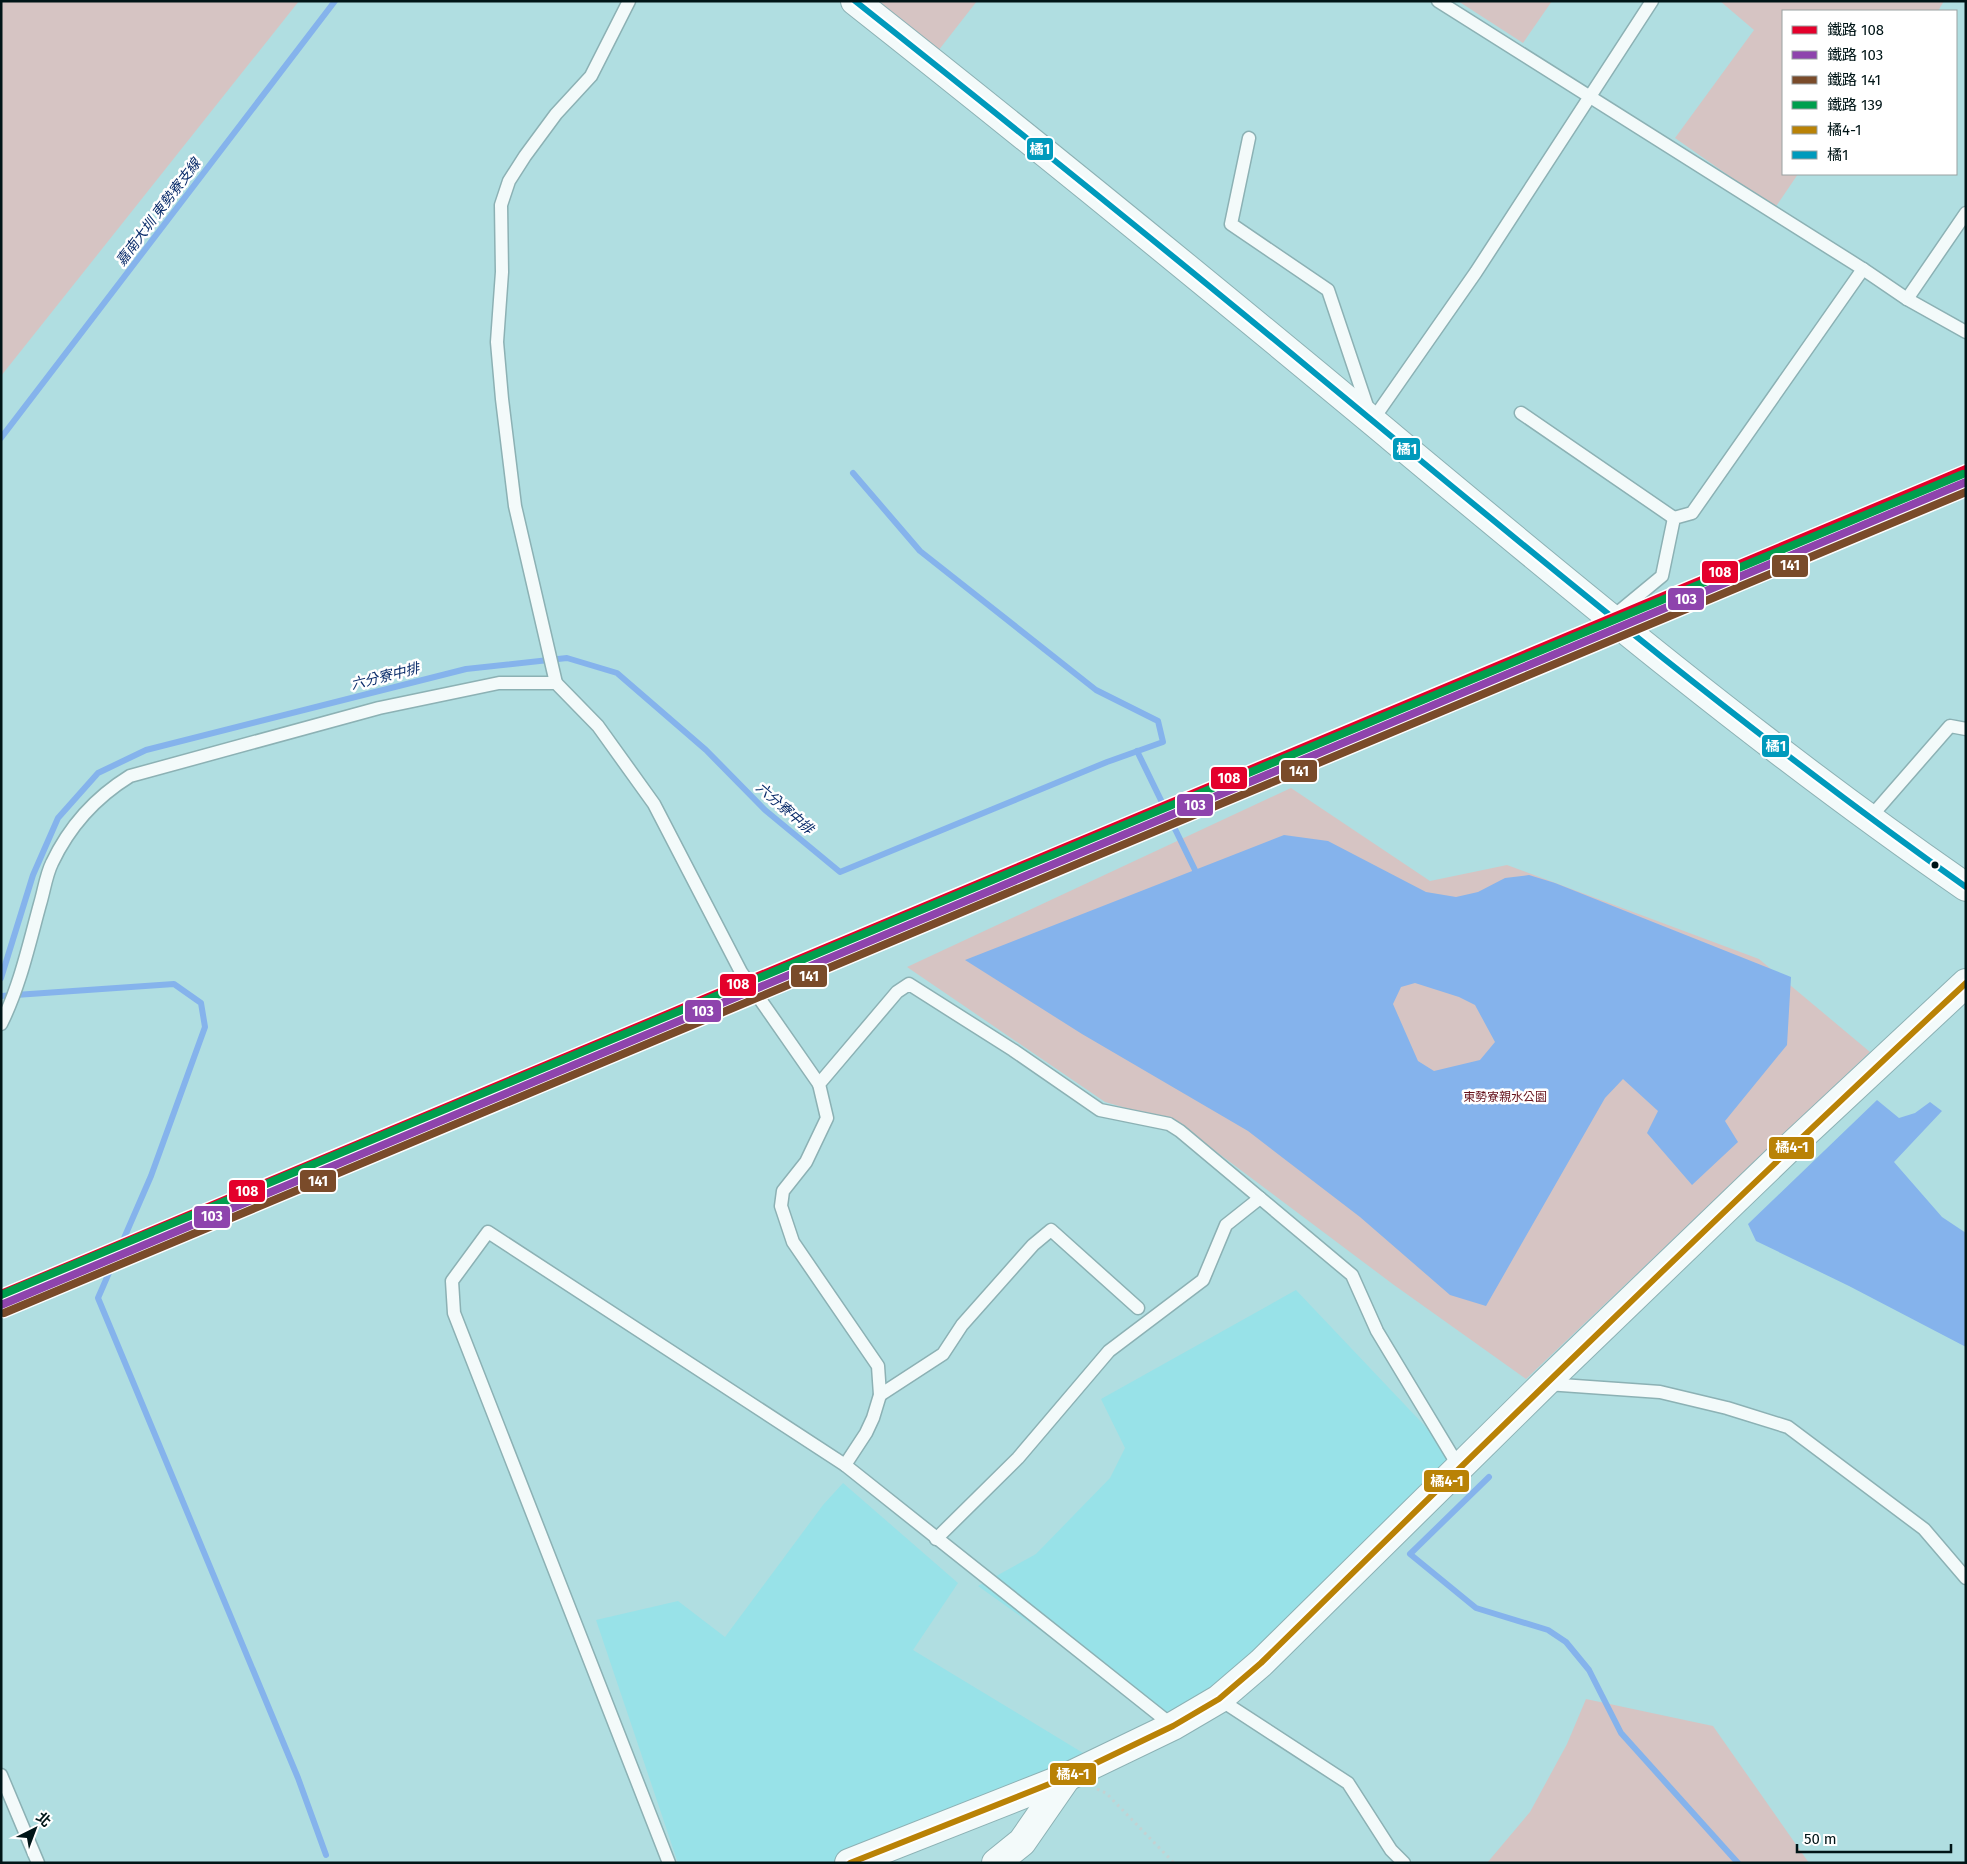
<svg xmlns="http://www.w3.org/2000/svg" width="1967" height="1864" viewBox="0 0 1967 1864" font-family="'Fira Sans','Noto Sans TC',sans-serif">
<style>
.built{fill:#98e2e8}
.green{fill:#d6c4c3}
.water{fill:#85b3ec;fill-rule:evenodd}
.lines{fill:none;stroke-linecap:round;stroke-linejoin:round}
.stream{stroke:#85b3ec;stroke-width:6}
.lane-casing{stroke:#8cb1b4;stroke-width:15}
.secondary-casing{stroke:#8cb1b4;stroke-width:30}
.path{stroke:#c4d2d3;stroke-width:3;stroke-dasharray:2.5 4;stroke-linecap:butt}
.lane{stroke:#f3fafa;stroke-width:12}
.secondary{stroke:#f3fafa;stroke-width:28}
.bus-1-casing{stroke:#fff;stroke-width:10}
.bus-2-casing{stroke:#fff;stroke-width:10}
.bus-1{stroke:#b98206;stroke-width:6}
.bus-2{stroke:#009abc;stroke-width:6}
.rail-1-casing{stroke:#fff;stroke-width:11}
.rail-2-casing{stroke:#fff;stroke-width:11}
.rail-3-casing{stroke:#fff;stroke-width:11}
.rail-4-casing{stroke:#fff;stroke-width:11}
.rail-1{stroke:#e4002b;stroke-width:8}
.rail-2{stroke:#8e44ad;stroke-width:8}
.rail-3{stroke:#7a4b2a;stroke-width:8}
.rail-4{stroke:#009f4e;stroke-width:8}
.bus-dot{fill:#001517;stroke:#fff;stroke-width:2}
.labels{text-anchor:middle;stroke-width:5;stroke-linejoin:round;paint-order:stroke}
.park-label{font-size:12px;fill:#641019;stroke:#fff}
.water-label{font-size:14px;font-style:italic;fill:#0a2c6a;stroke:#fff}
.line-badge{stroke:#fff;stroke-width:2}
.badge-label{font-size:14px;text-anchor:middle;font-weight:bold;fill:#fff}
</style>
<rect width="100%" height="100%" fill="#b0dee1"/>
<g class="built">
<polygon points="1296,1290 1461,1464 1263,1661 1172,1724 978,1586 1036,1554 1110,1478 1125,1448 1101,1399"/>
<polygon points="843,1483 958,1583 913,1650 1093,1759 837,1863 678,1863 596,1620 678,1601 725,1637 823,1505"/>
</g>
<g class="green">
<polygon points="1,1 299,1 1,376"/>
<polygon points="876,1 977,1 938,51"/>
<polygon points="1458,1 1552,1 1523,43"/>
<polygon points="1720,1 1944,1 1938,11 1783,11 1783,174 1798,174 1775,208 1675,138 1754,30"/>
<polygon points="1291,788 1430,881 1507,865 1759,959 1870,1052 1526,1379 1394,1285 1178,1123 1105,1102 907,967"/>
<polygon points="1586,1699 1713,1726 1809,1863 1487,1863 1530,1812 1567,1744"/>
</g>
<g class="water">
<path d="M1284,835l44,6 98,51 30,5 22,-5 27,-14 24,-3 26,8 236,94 -4,68 -62,76 13,21 -46,43 -45,-52 11,-22 -35,-32 -18,19 -119,208 -36,-11 -90,-78 -112,-86 -166,-97 -117,-74zM1415,983l44,14 16,8 20,37 -15,18 -46,11 -16,-10 -25,-57 8,-17z"/>
<polygon points="1877,1100 1899,1118 1915,1113 1930,1102 1942,1111 1894,1162 1942,1217 1966,1233 1966,1347 1849,1286 1756,1241 1748,1224"/>
</g>
<g class="lines">
<g class="stream">
<polyline points="1,438 335,1"/>
<polyline points="1137,751 1195,870"/>
<polyline points="1,978 33,875 58,818 98,773 146,750 466,669 567,658 617,673 706,750 765,810 840,872 1107,762 1163,742 1158,721 1096,690 920,551 853,473"/>
<polyline points="1,996 174,984 201,1003 205,1027 151,1176 98,1298 298,1778 326,1855"/>
<polyline points="1489,1477 1410,1554 1476,1608 1548,1630 1566,1642 1589,1670 1621,1733 1738,1863"/>
</g>
<defs>
<g id="lane">
<polyline points="1438,1 1863,269 1907,299 1966,332"/>
<polyline points="1249,138 1231,224 1328,290 1372,421 1476,272 1652,1"/>
<polyline points="1907,299 1966,213"/>
<polyline points="1521,413 1674,518"/>
<polyline points="1610,619 1662,576 1674,518 1692,513 1863,269"/>
<polyline points="556,683 515,506 502,399 497,342 502,272 501,205 509,181 525,156 556,114 591,76 629,1"/>
<polyline points="1868,820 1950,726 1966,729"/>
<path d="M1,1024c19,-38 28,-80 39,-120 4,-13 6,-29 12,-41 17,-36 44,-66 78,-87l249,-68 120,-25h57l42,43 56,78 87,168 78,112"/>
<polyline points="1547,1384 1660,1392 1727,1408 1788,1427 1924,1529 1966,1578"/>
<polyline points="880,1395 943,1354 962,1325 1033,1245 1051,1230 1138,1308"/>
<polyline points="845,1465 866,1433 873,1418 880,1395 878,1366 793,1242 781,1206 783,1191 806,1162 827,1118 819,1084 897,992 909,984 1013,1050 1100,1110 1169,1124 1180,1131 1352,1275 1377,1331 1459,1467"/>
<polyline points="936,1539 1018,1458 1109,1351 1203,1280 1226,1225 1260,1198"/>
<polyline points="1219,1699 1348,1783 1391,1850 1404,1863"/>
<polyline points="1,1775 38,1863"/>
<polyline points="669,1863 454,1313 452,1281 488,1232 845,1465 1173,1726"/>
</g>
<g id="secondary">
<path d="M855,1c176,139 349,280 521,423 192,160 384,321 590,463"/>
<polyline points="849,1863 1067,1777 1173,1726 1219,1699 1261,1663 1544,1384 1787,1150 1966,983"/>
<polyline points="996,1863 1022,1842 1067,1777"/>
</g>
</defs>
<use href="#lane" class="lane-casing"/>
<use href="#secondary" class="secondary-casing"/>
<polyline class="path" points="1097,1789 1106,1793 1174,1863"/>
<use href="#lane" class="lane"/>
<use href="#secondary" class="secondary"/>
<defs>
<path id="bus-1" d="M850,1863l217,-86 106,-51 46,-27 42,-36c233,-229 466,-457 705,-680"/>
<path id="bus-2" d="M855,1c155,123 309,247 461,373 213,176 424,353 650,513"/>
</defs>
<use href="#bus-1" class="bus-1-casing"/>
<use href="#bus-2" class="bus-2-casing"/>
<use href="#bus-1" class="bus-1"/>
<use href="#bus-2" class="bus-2"/>
<defs>
<polyline id="rail-1" points="1,1294 1966,469"/>
<polyline id="rail-2" points="1,1305 1966,482"/>
<polyline id="rail-3" points="4,1313 1966,492"/>
<polyline id="rail-4" points="1,1295 1963,474"/>
</defs>
<use href="#rail-1" class="rail-1-casing"/>
<use href="#rail-2" class="rail-2-casing"/>
<use href="#rail-3" class="rail-3-casing"/>
<use href="#rail-4" class="rail-4-casing"/>
<use href="#rail-1" class="rail-1"/>
<use href="#rail-2" class="rail-2"/>
<use href="#rail-3" class="rail-3"/>
<use href="#rail-4" class="rail-4"/>
</g>
<circle class="bus-dot" cx="1935" cy="865" r="4.5"/>
<g class="labels">
<g class="park-label">
<text x="1505" y="1101">東勢寮親水公園</text>
</g>
<g class="water-label">
<text transform="translate(158 212) rotate(-53)" y="5">嘉南大圳 東勢寮支線</text>
<text transform="translate(385 676) rotate(-14)" y="5">六分寮中排</text>
<text transform="translate(785 808) rotate(41)" y="5">六分寮中排</text>
</g>
</g>
<g class="line-badge">
<rect x="1026" y="137" width="28" height="24" rx="5" fill="#009abc"/>
<rect x="1392" y="437" width="29" height="24" rx="5" fill="#009abc"/>
<rect x="1771" y="554" width="38" height="24" rx="5" fill="#7a4b2a"/>
<rect x="1701" y="560" width="38" height="24" rx="5" fill="#e4002b"/>
<rect x="1667" y="587" width="38" height="24" rx="5" fill="#8e44ad"/>
<rect x="1761" y="734" width="29" height="24" rx="5" fill="#009abc"/>
<rect x="1280" y="759" width="38" height="24" rx="5" fill="#7a4b2a"/>
<rect x="1210" y="766" width="38" height="24" rx="5" fill="#e4002b"/>
<rect x="1176" y="793" width="38" height="24" rx="5" fill="#8e44ad"/>
<rect x="790" y="964" width="38" height="24" rx="5" fill="#7a4b2a"/>
<rect x="719" y="973" width="38" height="24" rx="5" fill="#e4002b"/>
<rect x="684" y="999" width="38" height="24" rx="5" fill="#8e44ad"/>
<rect x="1768" y="1136" width="47" height="24" rx="5" fill="#b98206"/>
<rect x="299" y="1169" width="38" height="24" rx="5" fill="#7a4b2a"/>
<rect x="228" y="1179" width="38" height="24" rx="5" fill="#e4002b"/>
<rect x="193" y="1205" width="38" height="24" rx="5" fill="#8e44ad"/>
<rect x="1423" y="1469" width="47" height="24" rx="5" fill="#b98206"/>
<rect x="1049" y="1762" width="48" height="24" rx="5" fill="#b98206"/>
</g>
<g class="badge-label">
<text x="1040" y="154">橘1</text>
<text x="1407" y="454">橘1</text>
<text x="1790" y="570">141</text>
<text x="1720" y="577">108</text>
<text x="1686" y="604">103</text>
<text x="1776" y="751">橘1</text>
<text x="1299" y="776">141</text>
<text x="1229" y="783">108</text>
<text x="1195" y="810">103</text>
<text x="809" y="981">141</text>
<text x="738" y="989">108</text>
<text x="703" y="1016">103</text>
<text x="1792" y="1152">橘4-1</text>
<text x="318" y="1186">141</text>
<text x="247" y="1196">108</text>
<text x="212" y="1221">103</text>
<text x="1447" y="1486">橘4-1</text>
<text x="1073" y="1779">橘4-1</text>
</g>
<rect width="1967" height="1864" fill="none" stroke="#001517" stroke-width="5"/>
<rect x="1782" y="10" width="175" height="165" fill="#ffffff" stroke="#99a1a2"/>
<rect x="1792" y="26" width="25" height="8" fill="#e4002b" stroke="#99a1a2"/>
<text x="1827" y="35" font-size="15" fill="#001517">鐵路 108</text>
<rect x="1792" y="51" width="25" height="8" fill="#8e44ad" stroke="#99a1a2"/>
<text x="1827" y="60" font-size="15" fill="#001517">鐵路 103</text>
<rect x="1792" y="76" width="25" height="8" fill="#7a4b2a" stroke="#99a1a2"/>
<text x="1827" y="85" font-size="15" fill="#001517">鐵路 141</text>
<rect x="1792" y="101" width="25" height="8" fill="#009f4e" stroke="#99a1a2"/>
<text x="1827" y="110" font-size="15" fill="#001517">鐵路 139</text>
<rect x="1792" y="126" width="25" height="8" fill="#b98206" stroke="#99a1a2"/>
<text x="1827" y="135" font-size="15" fill="#001517">橘4-1</text>
<rect x="1792" y="151" width="25" height="8" fill="#009abc" stroke="#99a1a2"/>
<text x="1827" y="160" font-size="15" fill="#001517">橘1</text>
<g transform="translate(35 1829) rotate(42)" stroke="#ffffff" stroke-width="4" paint-order="stroke">
<path d="M0-4L9 19L0 12L-9 19Z" fill="#001517"/>
<text y="-8" font-size="14" font-weight="bold" text-anchor="middle" fill="#001517">北</text>
</g>
<path d="M1797 1844v8h154v-8" fill="none" stroke="#001517" stroke-width="2.5"/>
<text x="1804" y="1844" font-size="15" fill="#001517" stroke="#ffffff" stroke-width="4" paint-order="stroke">50 m</text>
</svg>
